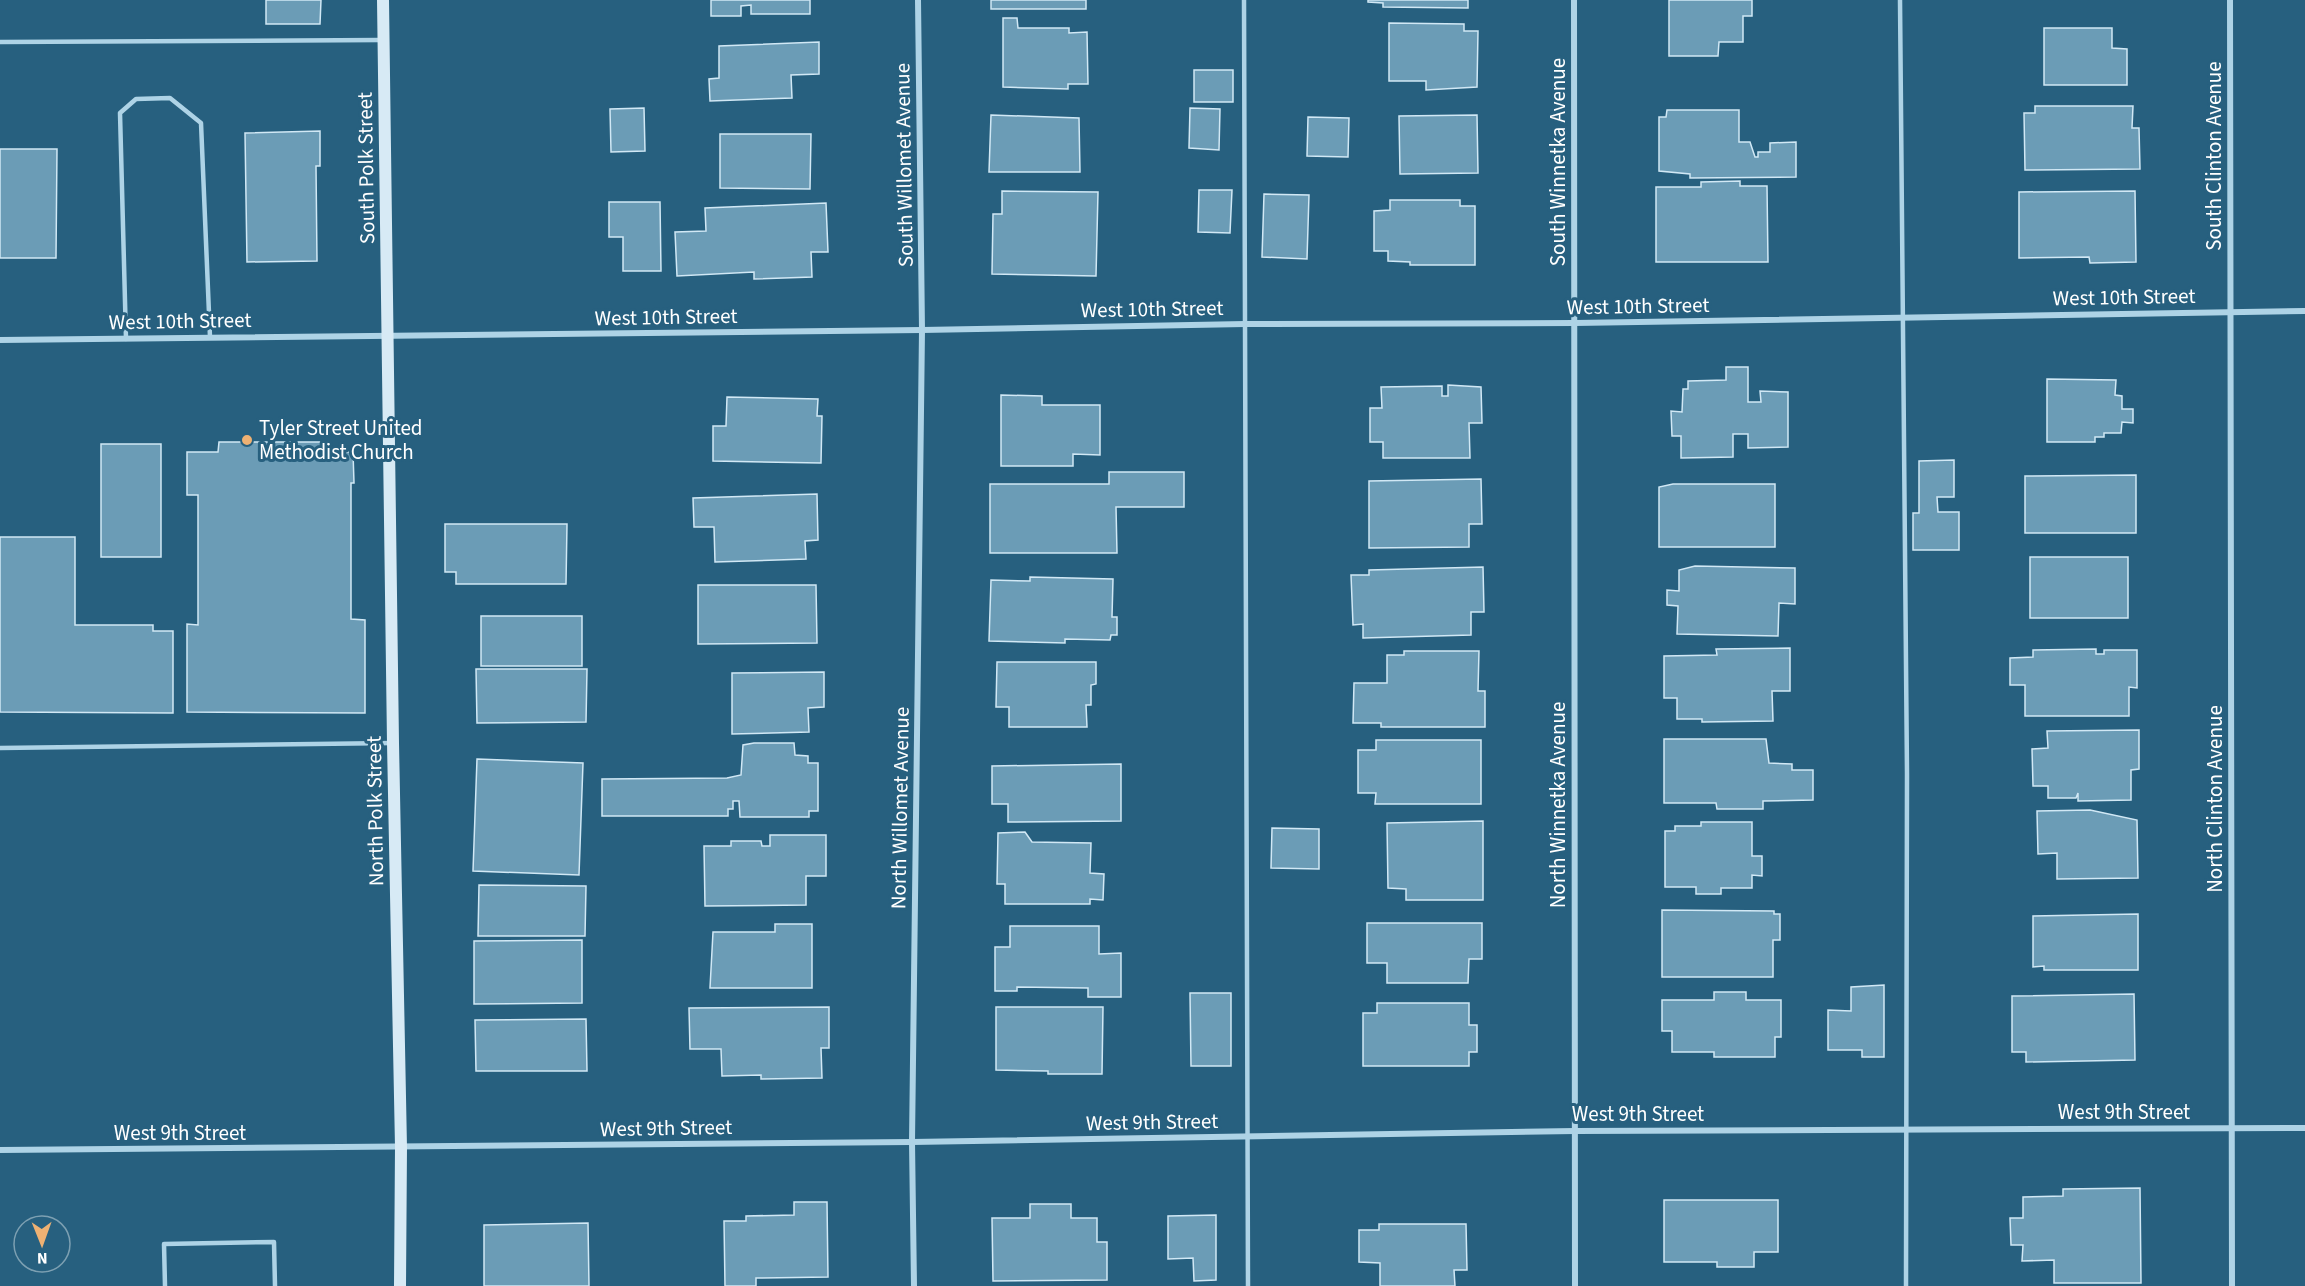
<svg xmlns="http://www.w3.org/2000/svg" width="2305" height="1286" viewBox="0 0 2305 1286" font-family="'Source Sans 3',sans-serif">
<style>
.building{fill:#6b9cb6;stroke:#d1e8f5;stroke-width:1.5}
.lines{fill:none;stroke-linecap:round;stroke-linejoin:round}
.service{stroke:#aed3e6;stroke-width:4.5}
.minor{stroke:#aed3e6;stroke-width:6}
.secondary{stroke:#d7eaf5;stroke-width:12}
.poi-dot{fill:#eeb173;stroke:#27607f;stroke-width:2}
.labels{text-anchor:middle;stroke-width:6;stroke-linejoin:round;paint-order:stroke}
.street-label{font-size:21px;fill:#fff;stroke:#27607f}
.poi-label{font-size:21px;fill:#fff;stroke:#27607f;text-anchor:start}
</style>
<rect width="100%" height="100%" fill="#27607f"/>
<g class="building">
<polygon points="266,0 321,0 320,24 266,24"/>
<polygon points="711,0 810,0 810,14 751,14 751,5 741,6 741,16 711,16"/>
<rect x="991" y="0" width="95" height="9"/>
<polygon points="1368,0 1468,0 1468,8 1383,7 1383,3 1368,2"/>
<polygon points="1669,0 1752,0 1752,16 1743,16 1743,42 1719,42 1718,56 1669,56"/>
<polygon points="1003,18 1017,18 1018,28 1069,28 1069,33 1087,32 1088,84 1068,84 1068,89 1003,87"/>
<polygon points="1389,23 1464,24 1464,31 1478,31 1477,87 1426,90 1426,81 1389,81"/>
<polygon points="2044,28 2112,28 2112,48 2127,49 2127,85 2044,85"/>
<polygon points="819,42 819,74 791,75 792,98 710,101 709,79 719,78 719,46"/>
<rect x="1194" y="70" width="39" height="32"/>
<polygon points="2035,106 2133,106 2132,128 2139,128 2140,169 2025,170 2024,113 2035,113"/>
<polygon points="644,108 645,151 611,152 610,109"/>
<polygon points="1190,108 1220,109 1219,150 1189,148"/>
<polygon points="1667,110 1739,110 1739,142 1750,142 1755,157 1758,157 1758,152 1770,152 1770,143 1796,142 1796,177 1690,178 1690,174 1659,171 1659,117 1666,117"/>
<polygon points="991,115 1079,118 1080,172 989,172"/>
<polygon points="1477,115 1478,173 1400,174 1399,116"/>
<polygon points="1308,117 1349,118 1348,157 1307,156"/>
<polygon points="320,131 320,166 316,166 317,261 247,262 245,133"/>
<polygon points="720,134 811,134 810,189 720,188"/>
<polygon points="0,149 57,149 56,258 0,258"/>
<polygon points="1740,181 1740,186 1767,186 1768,262 1656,262 1656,187 1701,187 1701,182"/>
<polygon points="1199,190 1232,190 1230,233 1198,232"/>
<polygon points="1002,191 1098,192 1096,276 992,274 993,214 1002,214"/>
<polygon points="2135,191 2136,262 2090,263 2089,257 2019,258 2019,192"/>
<polygon points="1264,194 1309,195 1307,259 1262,257"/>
<polygon points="1390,200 1460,200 1460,206 1475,206 1475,265 1410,265 1410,262 1388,261 1388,251 1374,251 1374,211 1390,210"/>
<polygon points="609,202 660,202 661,271 623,271 623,237 609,237"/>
<polygon points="826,203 828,252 811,252 812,277 754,279 754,272 677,276 675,232 706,231 705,208"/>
<polygon points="1726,367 1748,367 1748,402 1761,402 1760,391 1788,392 1788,447 1748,448 1748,434 1733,434 1733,457 1681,458 1681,436 1672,436 1671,411 1682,412 1683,389 1688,389 1688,381 1726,380"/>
<polygon points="2047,379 2116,380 2115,395 2122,396 2122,409 2133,409 2133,423 2122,422 2121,433 2104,433 2104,437 2095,437 2095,442 2047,442"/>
<polygon points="1448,385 1481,387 1482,423 1469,423 1470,458 1383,458 1383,442 1370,442 1370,408 1382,408 1381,387 1442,386 1442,396 1448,396"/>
<polygon points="1001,395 1042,396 1042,405 1100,405 1100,455 1073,454 1073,466 1001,466"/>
<polygon points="727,397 818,399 817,416 822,416 821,463 713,461 713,426 726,426"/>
<polygon points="219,442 327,442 327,452 353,452 354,483 351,483 351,619 365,620 365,713 187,712 187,624 198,625 198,495 187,495 187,452 218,452"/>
<rect x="101" y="444" width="60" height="113"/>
<polygon points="1954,460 1954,497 1937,497 1938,512 1959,512 1959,550 1913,550 1913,513 1919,513 1919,461"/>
<polygon points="1109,472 1184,472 1184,507 1116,507 1117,553 990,553 990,484 1109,484"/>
<polygon points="2136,475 2136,533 2025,533 2025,476"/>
<polygon points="1481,479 1482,524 1469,524 1469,547 1369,548 1369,481"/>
<polygon points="1673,484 1775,484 1775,547 1659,547 1659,487"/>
<polygon points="817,494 818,540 805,541 806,559 715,562 714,527 694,527 693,498"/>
<polygon points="445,524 567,524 566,584 456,584 456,572 445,572"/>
<polygon points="0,537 75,537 75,625 153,625 153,631 173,631 173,713 0,712"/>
<rect x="2030" y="557" width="98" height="61"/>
<polygon points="1695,566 1795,568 1795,604 1779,603 1778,636 1677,634 1678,606 1667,605 1667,590 1679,591 1679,570"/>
<polygon points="1483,567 1484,612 1471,612 1471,635 1363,638 1363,624 1353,625 1351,575 1369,575 1369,570"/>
<polygon points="1030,577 1113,579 1112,617 1117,617 1117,635 1111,635 1110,640 1065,639 1065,643 989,641 991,580 1030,581"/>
<polygon points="698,585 816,585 817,643 698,644"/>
<rect x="481" y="616" width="101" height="50"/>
<polygon points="1790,648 1790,691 1772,691 1773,721 1702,722 1702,719 1677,719 1677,698 1664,698 1664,656 1717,655 1716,649"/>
<polygon points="2096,649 2096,654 2104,654 2104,650 2137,650 2137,688 2129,687 2129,716 2025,716 2025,685 2010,685 2010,658 2033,657 2033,650"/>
<polygon points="1404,651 1479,651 1478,691 1485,691 1485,727 1381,727 1381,723 1353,723 1354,683 1387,683 1387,655 1404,655"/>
<polygon points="997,662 1096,662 1096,684 1091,685 1091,705 1086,705 1087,727 1009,727 1009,707 996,707"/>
<polygon points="476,669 587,669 586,722 477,723"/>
<polygon points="824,672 824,707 808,708 809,732 732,734 732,673"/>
<polygon points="2139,730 2139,769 2131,770 2131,800 2078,801 2078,793 2076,798 2048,798 2048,786 2033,786 2032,749 2048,748 2047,731"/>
<polygon points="1664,739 1766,739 1769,763 1792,764 1792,770 1813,770 1813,800 1763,801 1763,809 1717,809 1716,803 1664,803"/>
<polygon points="1376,740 1481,740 1481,804 1375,804 1376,793 1358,793 1358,750 1376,750"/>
<polygon points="754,743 794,743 795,755 808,756 808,763 818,763 818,811 809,811 809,817 740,817 739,801 733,801 733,809 728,809 728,816 602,816 602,779 727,778 741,775 743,745"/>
<polygon points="477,759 583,763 579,875 473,871"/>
<polygon points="1121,764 1121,821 1008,822 1008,804 992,804 992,766"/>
<polygon points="2090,810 2137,820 2138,878 2057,879 2057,853 2038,854 2037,811"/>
<polygon points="1483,821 1483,900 1406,900 1406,889 1388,888 1387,823"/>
<polygon points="1701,822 1752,822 1752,856 1762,856 1762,876 1752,875 1752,888 1721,888 1721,894 1696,894 1696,887 1665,887 1665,831 1675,831 1675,826 1701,826"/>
<polygon points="1272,828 1319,829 1319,869 1271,868"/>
<polygon points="1025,832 1032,842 1091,843 1090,873 1104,874 1103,900 1090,899 1090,904 1005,904 1005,884 997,884 998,833"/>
<polygon points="770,835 826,835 826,876 806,876 806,905 705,906 704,846 731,846 731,841 761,841 762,846 770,846"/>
<polygon points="479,885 586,886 585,936 478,936"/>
<polygon points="1662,910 1774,911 1774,914 1780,914 1780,940 1773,940 1773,977 1662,977"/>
<polygon points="2138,914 2138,970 2044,970 2044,966 2033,967 2033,916"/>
<polygon points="1367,923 1482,923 1482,959 1469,959 1468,983 1387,983 1387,963 1367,963"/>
<polygon points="775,924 812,924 812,988 710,988 713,932 775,932"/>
<polygon points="1010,926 1099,926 1099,954 1121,953 1121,997 1088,997 1088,988 1017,987 1017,991 995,991 995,947 1010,947"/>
<polygon points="582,940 582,1003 474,1004 474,941"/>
<polygon points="1884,985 1884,1057 1862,1057 1862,1050 1828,1050 1828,1010 1851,1011 1851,987"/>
<polygon points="1714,992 1746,992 1746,1000 1781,1000 1781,1037 1775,1037 1775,1057 1714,1057 1714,1052 1672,1052 1672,1031 1662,1031 1662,1000 1714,1000"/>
<polygon points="1190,993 1231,993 1231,1066 1191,1066"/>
<polygon points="2134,994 2135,1060 2026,1062 2026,1052 2012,1052 2012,996"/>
<polygon points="1377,1003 1469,1003 1469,1025 1477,1025 1477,1052 1469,1052 1469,1066 1363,1066 1363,1013 1377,1013"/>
<polygon points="829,1007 829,1048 821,1048 822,1078 761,1079 761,1075 722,1076 721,1049 690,1049 689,1008"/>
<polygon points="996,1007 1103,1007 1102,1074 1048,1074 1048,1071 996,1070"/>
<polygon points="586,1019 587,1071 476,1071 475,1020"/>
<polygon points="2140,1188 2141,1283 2054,1283 2054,1260 2022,1261 2023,1245 2011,1245 2010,1218 2023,1218 2023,1197 2063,1196 2063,1189"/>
<polygon points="1664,1200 1778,1200 1778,1252 1754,1252 1754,1267 1717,1267 1717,1262 1664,1262"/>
<polygon points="794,1202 827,1202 828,1277 756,1278 756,1286 725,1286 724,1221 746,1221 746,1216 794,1215"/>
<polygon points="1030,1204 1071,1204 1071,1218 1097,1218 1097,1242 1107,1242 1107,1280 993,1281 992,1218 1030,1218"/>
<polygon points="1216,1215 1216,1280 1194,1281 1193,1258 1168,1259 1168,1216"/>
<polygon points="588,1223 589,1286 484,1286 484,1225"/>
<polygon points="1379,1224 1466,1224 1467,1270 1454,1270 1455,1286 1380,1286 1380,1263 1359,1262 1359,1230 1379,1230"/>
</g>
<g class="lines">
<g class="service">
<polyline points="1244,0 1248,1286"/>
<polyline points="1900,0 1907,774 1906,1286"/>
<polyline points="0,42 381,40"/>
<polyline points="126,339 120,113 136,99 170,98 201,123 210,337"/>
<polyline points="0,748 393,743"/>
<polyline points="165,1286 164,1244 274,1242 275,1286"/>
</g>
<g class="minor">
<polyline points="1574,0 1575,1286"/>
<polyline points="2230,0 2232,1286"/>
<polyline points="0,340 922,330 1245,324 1575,323 2305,311"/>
<polyline points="0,1150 912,1142 1575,1131 2305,1128"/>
<polyline points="914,1286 912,1142 922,330 918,0"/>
</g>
<polyline class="secondary" points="383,0 393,743 401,1147 400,1286"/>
</g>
<circle class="poi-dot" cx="247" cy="440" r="6"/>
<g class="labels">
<g class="street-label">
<text transform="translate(2214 156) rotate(-90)" y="7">South Clinton Avenue</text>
<text transform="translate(1558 162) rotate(-90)" y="7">South Winnetka Avenue</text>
<text transform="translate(904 165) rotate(-91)" y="7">South Willomet Avenue</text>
<text transform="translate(366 168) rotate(-91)" y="7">South Polk Street</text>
<text transform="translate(2124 297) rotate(-1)" y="7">West 10th Street</text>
<text transform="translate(1638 306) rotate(-1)" y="7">West 10th Street</text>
<text transform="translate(1152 309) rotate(-1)" y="7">West 10th Street</text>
<text transform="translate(666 317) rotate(-1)" y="7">West 10th Street</text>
<text transform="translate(180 321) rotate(-1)" y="7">West 10th Street</text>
<text transform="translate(2215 799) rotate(-90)" y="7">North Clinton Avenue</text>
<text transform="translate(1558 805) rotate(-90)" y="7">North Winnetka Avenue</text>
<text transform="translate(900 808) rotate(-89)" y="7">North Willomet Avenue</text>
<text transform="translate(375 811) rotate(-91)" y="7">North Polk Street</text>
<text x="2124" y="1119">West 9th Street</text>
<text x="1638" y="1121">West 9th Street</text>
<text transform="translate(1152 1122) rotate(-1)" y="7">West 9th Street</text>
<text transform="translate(666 1128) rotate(-1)" y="7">West 9th Street</text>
<text x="180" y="1140">West 9th Street</text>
</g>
<g class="poi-label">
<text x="259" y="435">Tyler Street United<tspan x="259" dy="24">Methodist Church</tspan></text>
</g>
</g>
<g transform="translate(42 1244) rotate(179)"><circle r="28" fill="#27607f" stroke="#7da0b2" stroke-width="1.5"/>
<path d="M0-4.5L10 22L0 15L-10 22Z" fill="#eeb173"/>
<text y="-9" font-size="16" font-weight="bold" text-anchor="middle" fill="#ffffff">N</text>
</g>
</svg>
